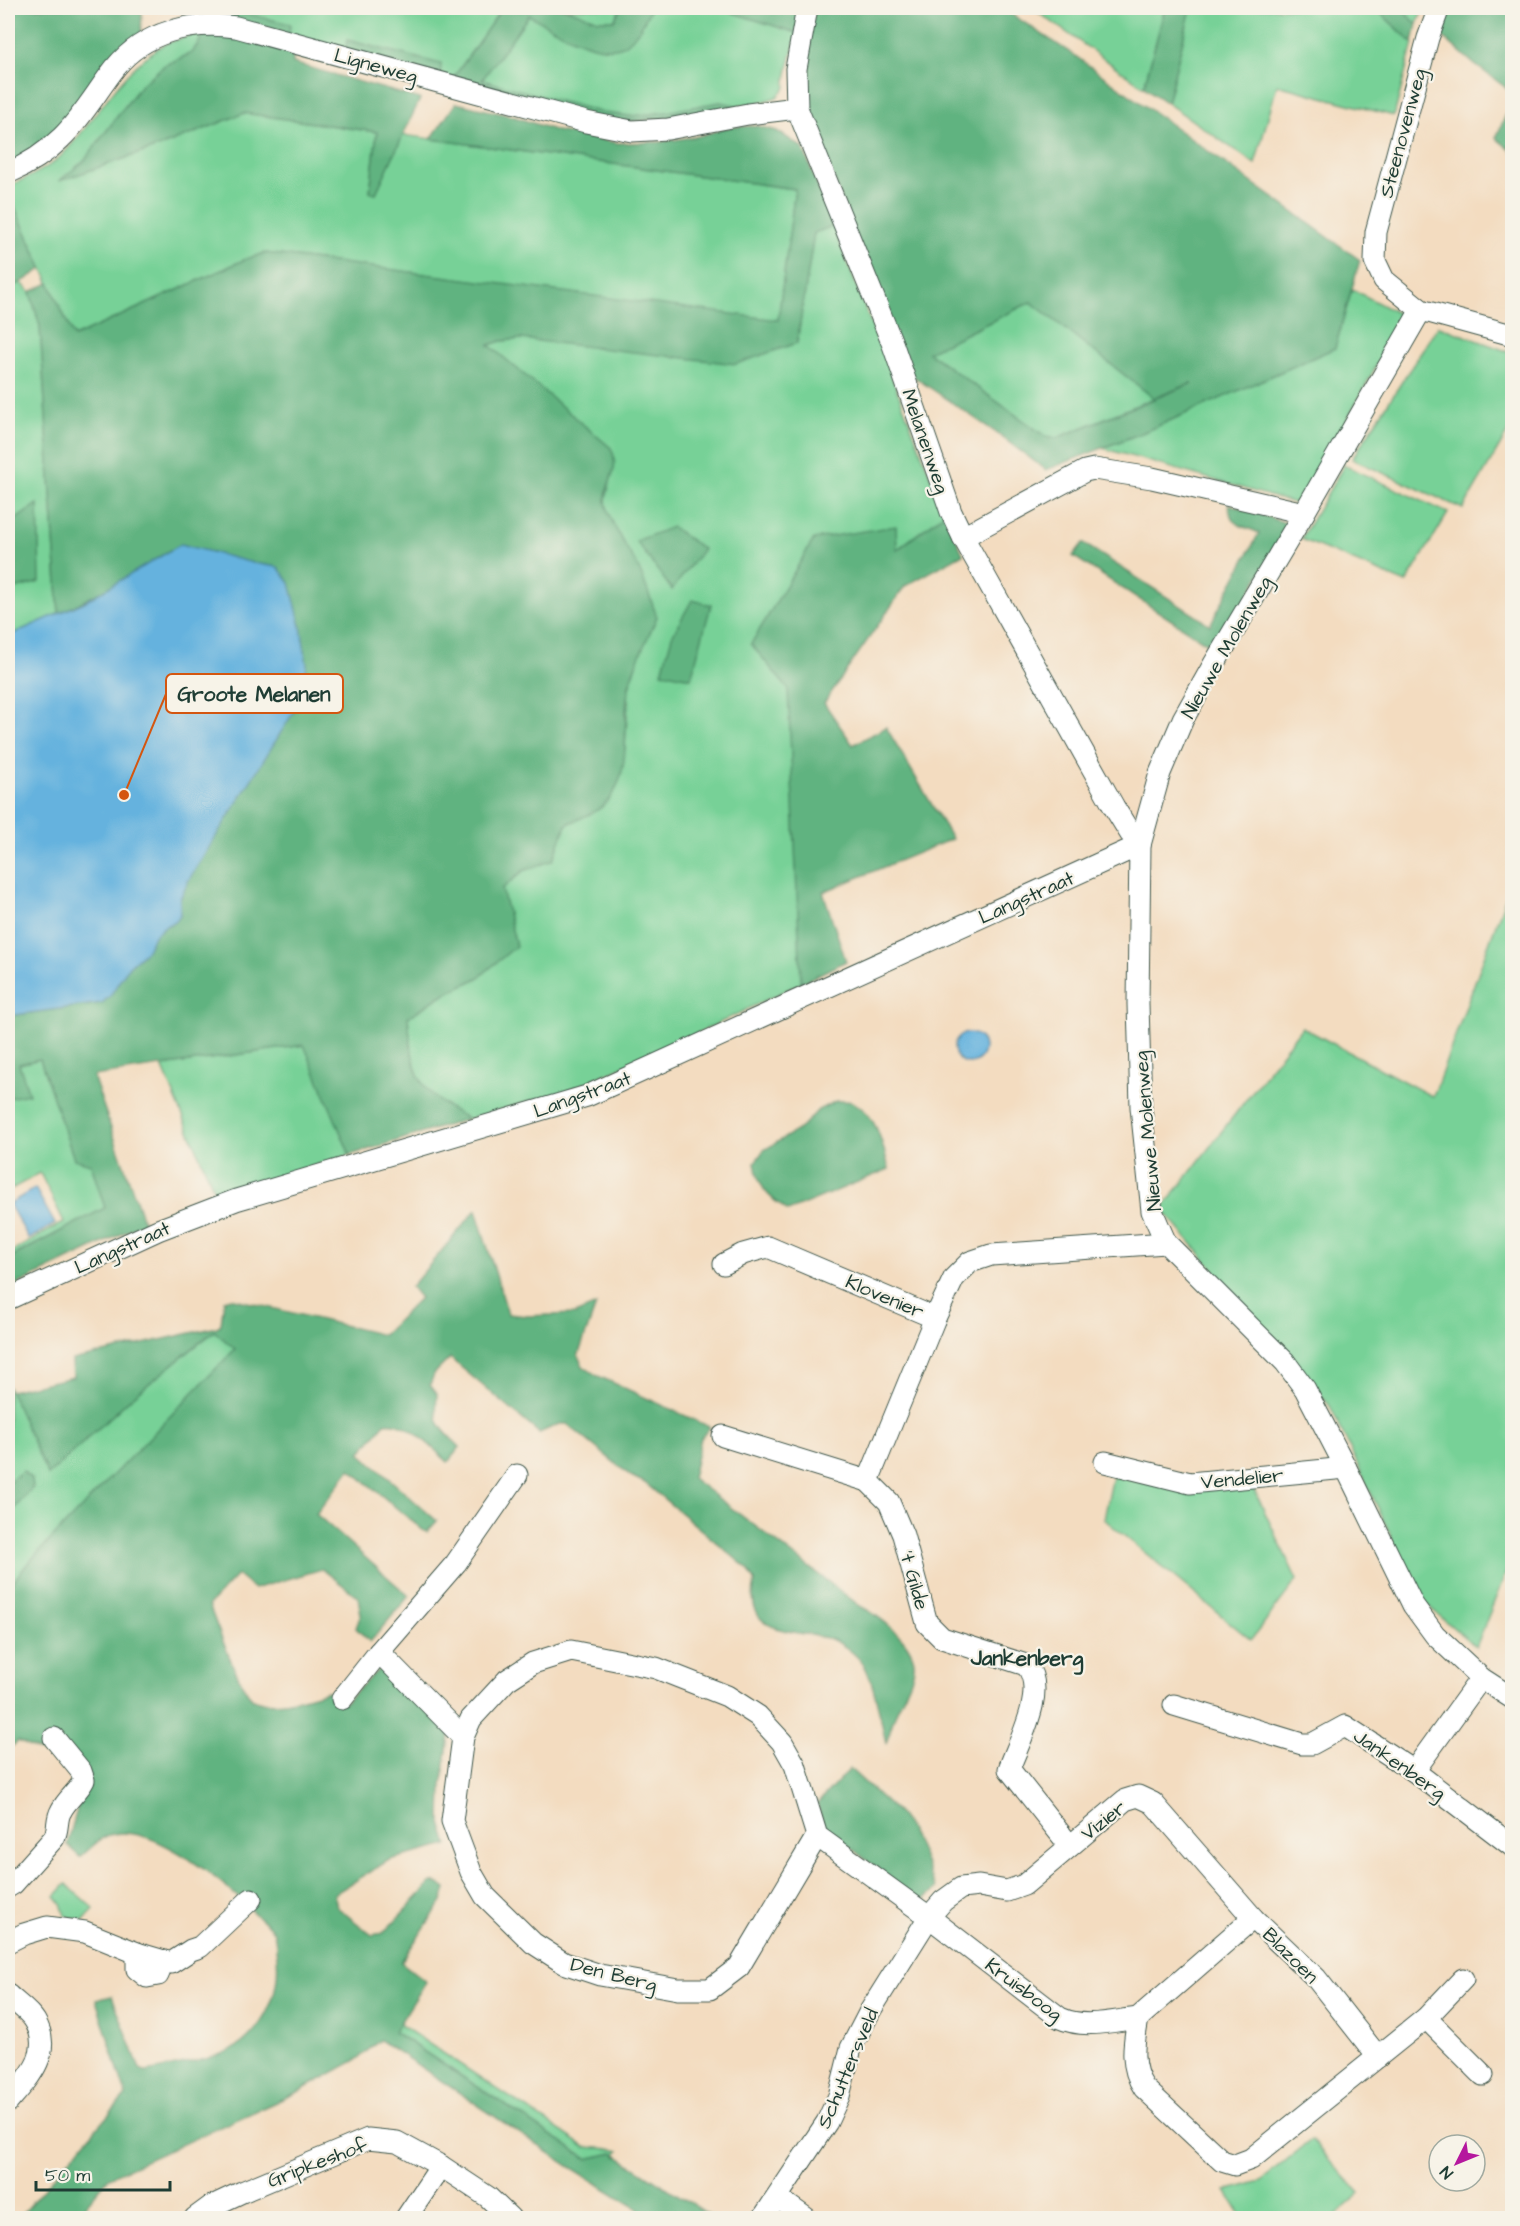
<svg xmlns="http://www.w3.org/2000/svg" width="1520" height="2226" viewBox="0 0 1520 2226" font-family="'Architects Daughter',sans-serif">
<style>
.green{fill:#77d197;stroke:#4b8766;stroke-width:1.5}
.forest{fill:#61b380;stroke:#40785a;stroke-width:1.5;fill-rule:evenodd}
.water{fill:#65b2de;stroke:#427889;stroke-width:1.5}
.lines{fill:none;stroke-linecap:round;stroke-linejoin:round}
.minor-casing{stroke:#3f5549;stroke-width:23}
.minor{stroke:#fff;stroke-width:21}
.labels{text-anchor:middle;stroke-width:4.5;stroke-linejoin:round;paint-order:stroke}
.street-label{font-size:20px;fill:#1f3d34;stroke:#f7f3e8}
.neighbourhood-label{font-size:21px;font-weight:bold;fill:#1f3d34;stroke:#f7f3e8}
.leader{fill:none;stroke:#d45610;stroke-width:2}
.callout-dot{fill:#d45610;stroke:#f7f3e8;stroke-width:2}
.callout{fill:#f7f3e8;stroke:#d45610;stroke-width:2}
.callout-label{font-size:21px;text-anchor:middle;font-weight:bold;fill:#1f3d34}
</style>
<rect width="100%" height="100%" fill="#f7f3e8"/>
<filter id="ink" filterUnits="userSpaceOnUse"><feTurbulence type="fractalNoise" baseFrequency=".0167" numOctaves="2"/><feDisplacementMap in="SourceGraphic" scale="12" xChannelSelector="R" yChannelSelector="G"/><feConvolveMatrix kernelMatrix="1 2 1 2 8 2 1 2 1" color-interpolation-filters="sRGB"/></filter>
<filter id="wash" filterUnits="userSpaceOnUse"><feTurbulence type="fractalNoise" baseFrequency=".008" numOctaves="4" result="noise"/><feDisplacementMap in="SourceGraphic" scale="24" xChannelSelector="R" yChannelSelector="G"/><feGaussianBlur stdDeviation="1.35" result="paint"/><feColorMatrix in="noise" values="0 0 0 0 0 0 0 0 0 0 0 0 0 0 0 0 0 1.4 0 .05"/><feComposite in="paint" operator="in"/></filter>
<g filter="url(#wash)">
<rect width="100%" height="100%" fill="#f3dcc0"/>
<g class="green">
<polygon points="168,8 502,8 452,80 237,22"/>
<polygon points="564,8 621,8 614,20 598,20"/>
<path d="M651,8h67l79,25c-2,12 -14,47 -11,54l-9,10 -12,4 -95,17 -39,4 -155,-35 53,-72 46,25 71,-23z"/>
<polygon points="1032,8 1165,8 1144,87"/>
<polygon points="1191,8 1375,8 1413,43 1394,116 1277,85 1255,164 1167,103"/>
<polygon points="1400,8 1424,8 1417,24"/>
<path d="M206,31l-14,22 -27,12 -24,20 -57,76 -23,19 103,-35 80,-32 133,19 -7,60 6,1 27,-58 392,54 -17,132 -513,-68 -19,6 -172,78 -60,-131 -6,1v-21c19,-8 40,-17 55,-32 31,-32 52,-74 88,-101 16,-13 36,-16 55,-22z"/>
<path d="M833,226l112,287 -49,37 -94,131 -1,302 -111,54 -123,54 -99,28c-53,-29 -55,-44 -60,-102l34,-22 36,-17 24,-89 21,-18 30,-11 13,-35 36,-18 23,-58 4,-61 9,-30 -32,-157c2,-15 8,-28 9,-43l-127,-113 13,-4 20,-2 276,4 17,-111z"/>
<polygon points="21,282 30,292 40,326 59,614 8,636 8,286"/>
<polygon points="1352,289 1403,316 1301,505 1102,448 1144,432 1335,348"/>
<polygon points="1031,302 1154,398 1057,438 1045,436 928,352"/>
<polygon points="1438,326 1512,353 1512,425 1463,509 1352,459"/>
<polygon points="1344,465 1448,513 1406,583 1301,539"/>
<polygon points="1512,880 1512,1557 1476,1647 1421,1600 1330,1406 1162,1209 1302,1027 1433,1097"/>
<polygon points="305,1045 350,1155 216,1195 162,1066"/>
<polygon points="40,1059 74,1159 91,1164 105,1208 13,1256 11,1252 64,1222 40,1173 8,1191 8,1098 17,1096 19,1064"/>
<polygon points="215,1331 236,1350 28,1563 8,1588 8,1516 33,1487 23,1471 8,1482 8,1386 48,1475 131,1398"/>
<polygon points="1113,1476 1184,1490 1250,1481 1297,1580 1251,1640 1104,1519"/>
<polygon points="66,1884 94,1909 83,1921 65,1916 61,1903 55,1896"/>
<polygon points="399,2024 585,2147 612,2149 619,2151 616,2155 613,2153 587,2159 394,2032"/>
<polygon points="1311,2140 1360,2193 1333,2218 1243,2218 1226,2191 1261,2181"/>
</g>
<g class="forest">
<polygon points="8,8 142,8 141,35 64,125 8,166"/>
<polygon points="190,8 223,8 290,24 289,36 237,22 188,12"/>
<path d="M502,8h62l34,12h16l7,-12h30c-6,12 -17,35 -31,39 -25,8 -70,-20 -91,-32l-47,65 122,33 26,3 37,-4 53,-10 20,4c-45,7 -89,17 -135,14l-153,-40z"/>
<polygon points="718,8 800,8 797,33"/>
<path d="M814,8h188l72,47 286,205 -25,88 -191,84 -98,38 -51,-38 -88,-60 -105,-277zM1031,302l123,96 39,-15 -136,55 -12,-2 -117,-84z"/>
<polygon points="1165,8 1191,8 1167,103 1144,87"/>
<polygon points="1375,8 1400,8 1417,24 1413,43"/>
<polygon points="1446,8 1512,8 1512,92 1474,64 1436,31"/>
<polygon points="206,31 293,47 293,63 420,99 376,193 370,192 377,132 244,113 164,145 59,181 84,161 141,85 165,65 192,53"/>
<polygon points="347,40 441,64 440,77 345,51"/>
<polygon points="1512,101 1512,151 1496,138"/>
<path d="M456,103l56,13 45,15 60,12 43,-1 39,-6 31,-9 28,-1 19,5 26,17 30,78 -19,7 -17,110 -61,21 -215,-25 -20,2 -12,4 122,103c11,23 -7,33 -5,54 3,21 23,48 33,67 7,15 12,32 18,48 -10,23 -22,45 -28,69 -9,40 7,88 -26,120 -9,8 -26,13 -37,19l-13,35 -30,11 -21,18 14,57 -38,32 -36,17 -34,22c5,58 7,73 60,102l-118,36 -46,-110 -211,31 51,147 -128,62 -8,-17v-9l97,-51 -14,-44 -17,-5 -34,-100 -21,5 10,30 -21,4v-82l94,-13 27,-37 18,-16 7,-14 10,-9 12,-6 4,-6v-16l8,-18 90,-314 -108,-17 -45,29 -66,35 -19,-288 -10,-34 19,-9 25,54 172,-78 19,-6 513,67 17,-131 -364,-50z"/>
<polygon points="14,205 42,269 19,284 8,286 8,207"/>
<polygon points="38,504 40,582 8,591 8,525"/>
<path d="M1229,504l60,20 -72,126 -144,-94 10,-13 127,82 49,-92c-18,-9 -29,-5 -30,-29z"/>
<polygon points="945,513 963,554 905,586 824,703 853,745 886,727 952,839 823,892 846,961 801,983 788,689 751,644 814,539 896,526 897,550"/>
<polygon points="672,527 703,549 672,590 636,541"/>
<polygon points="692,600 711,605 691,678 662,672 672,636"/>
<path d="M836,1101c5,0 14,-1 18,2 24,12 29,44 35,66l-101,42c-21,-15 -30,-24 -33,-49l9,-12 37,-22 17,-18z"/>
<path d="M476,1210l32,104 19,2 48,-2 21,-9 -18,51 5,10 13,9 114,52 -9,11 -9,40 168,128c18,9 50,33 54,55 2,17 -13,37 -18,52 -4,10 -7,21 -10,31 -4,-19 -12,-64 -22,-79 -8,-11 -24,-24 -37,-27 -36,-9 -84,-2 -72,-57l-7,-12 -103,-86 -14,-7 -64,-52h-8l-20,9 -89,-75 -16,16 -4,11 7,9c-3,32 2,32 23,53l-12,15c-15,-13 -42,-44 -63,-39l-25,30 77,68 -10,11 -3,-1 -74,-62 -34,45 93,82 -39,46 -14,-14 5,-14 -3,-17 -36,-28 -68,20 -17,-14 -28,30c7,18 32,90 46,95 23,8 51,-3 73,-9l16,12 40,-39 67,58 -9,63 -1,38 7,22 -59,15 -55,34 3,13 35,28 11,-2 49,-51 7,2 7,5 -4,13 -41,60 25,20 -32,50 193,127 26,-6 101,65h-71l2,-5 -76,-47 -189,-126 -22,19 -60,33 -189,85 -34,41h-57l108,-123 -30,-95 16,-4 28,73 7,3c25,-6 76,-13 95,-29 28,-23 40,-59 34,-94 0,-5 -1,-13 -3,-18 -5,-7 -14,-13 -20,-19 -28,-29 -101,-91 -144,-77 -10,3 -21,16 -29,22l-13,-12 20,-71 -69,-33 -10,9v-162l20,-25 207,-214 -21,-18 -83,67 -83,77 -38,-84 63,-14 -1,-17 145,-33 4,-3 3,-24 7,-2 152,37 37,-37 -9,-11z"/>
<polygon points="23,1471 32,1480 33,1487 8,1516 8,1482"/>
<polygon points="850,1769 902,1817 917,1843 936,1889 919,1903 823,1825 817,1804"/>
</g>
<g class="water">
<polygon points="181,544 253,563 278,567 290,583 301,626 307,665 303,688 295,710 188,881 180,899 180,915 176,921 164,927 154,936 147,950 129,966 110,996 102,1003 8,1016 8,636 84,602"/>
<circle cx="969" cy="1048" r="15"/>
<polygon points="35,1188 55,1224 29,1239 9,1204"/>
</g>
</g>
<g filter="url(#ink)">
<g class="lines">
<defs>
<g id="minor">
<polyline points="807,8 796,69 797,108 893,345 951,512 963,537 1114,807 1130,833 1140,845"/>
<polyline points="1439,8 1428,38 1376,232 1375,261 1384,280 1421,310 1512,335"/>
<path d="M8,173c19,-8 38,-20 53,-35 21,-20 36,-47 54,-70 30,-37 76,-47 121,-41l350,95 46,9 36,-2 80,-15 49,-6"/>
<polyline points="1421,310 1304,513 1214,664 1183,719 1160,773 1140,845 1138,1004 1141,1107 1152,1211 1166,1243 1285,1362 1305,1389 1346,1468 1413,1605 1435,1635 1481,1678 1512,1698"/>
<polyline points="963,537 1085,471 1094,469 1152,478 1304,513"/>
<polyline points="724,1264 743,1254 768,1247 935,1318"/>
<polyline points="8,1299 158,1230 236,1200 587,1096 1140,845"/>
<polyline points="723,1436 868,1481 935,1318 954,1278 970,1262 991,1255 1166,1243"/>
<polyline points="1105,1462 1190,1483 1346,1468"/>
<path d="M868,1481l21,21 14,33 24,88 15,15 84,27c22,25 -7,76 -17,104l61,77"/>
<polyline points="379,1652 463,1737"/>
<polyline points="342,1699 379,1652 456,1563 517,1475"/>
<polyline points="1174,1705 1302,1744 1312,1744 1345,1726 1414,1771 1512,1846"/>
<polyline points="1414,1771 1481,1678"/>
<path d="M817,1836l-78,131 -29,22h-32l-78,-14 -36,-12 -31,-20 -48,-47 -14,-24 -19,-51 11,-84 8,-18 36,-39 26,-17 38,-12 85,17 71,28 31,20 24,26 13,23 22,71 112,81 131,101c24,11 52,3 78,0 -4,24 -9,48 6,70l78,73 13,4 16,-6 175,-141 37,-39"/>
<path d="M8,1887l5,-3 41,-46c5,-9 2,-19 7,-27 6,-12 17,-19 23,-31l-3,-9 -27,-33"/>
<polyline points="8,1942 24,1934 47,1927 85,1932 137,1953 171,1963 191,1950 200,1947 251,1899"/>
<polyline points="137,1953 137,1969 147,1977 158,1975 164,1961"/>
<path d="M8,1995c8,8 21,16 27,26 19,32 -7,58 -27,81"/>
<polyline points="1138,2018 1253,1918 1316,1978 1378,2057"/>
<polyline points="1426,2018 1483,2075"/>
<polyline points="778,2198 806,2218"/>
<polyline points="195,2218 210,2207 242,2192 368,2139 397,2142 441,2166 488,2197 510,2218"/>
<polyline points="406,2218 441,2166"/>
<polyline points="763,2218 827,2122 839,2096 851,2048 870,2011 929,1917 943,1901 961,1888 979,1886 1007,1891 1024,1885 1125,1800 1138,1796 1153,1803 1253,1918"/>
</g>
</defs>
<use href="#minor" class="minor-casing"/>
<use href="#minor" class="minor"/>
</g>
</g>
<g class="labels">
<g class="street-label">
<text transform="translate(376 65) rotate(15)" y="7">Ligneweg</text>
<text transform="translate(1402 133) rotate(-75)" y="7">Steenovenweg</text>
<text transform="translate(926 441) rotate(71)" y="7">Melanenweg</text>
<text transform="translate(1226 647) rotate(-60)" y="7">Nieuwe Molenweg</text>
<text transform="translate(1026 897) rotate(-24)" y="7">Langstraat</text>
<text transform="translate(582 1094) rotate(-20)" y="7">Langstraat</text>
<text transform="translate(1147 1131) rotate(-95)" y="7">Nieuwe Molenweg</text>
<text transform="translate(122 1247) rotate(-24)" y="7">Langstraat</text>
<text transform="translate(885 1296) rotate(23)" y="7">Klovenier</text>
<text transform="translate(1242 1478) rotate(-5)" y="7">Vendelier</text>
<text transform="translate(915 1580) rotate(74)" y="7">'t Gilde</text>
<text transform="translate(1400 1764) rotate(35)" y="7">Jankenberg</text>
<text transform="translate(1103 1820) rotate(-38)" y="7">Vizier</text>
<text transform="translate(1291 1955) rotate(45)" y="7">Blazoen</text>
<text transform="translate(614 1974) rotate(14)" y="7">Den Berg</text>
<text transform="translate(1024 1989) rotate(37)" y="7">Kruisboog</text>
<text transform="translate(847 2068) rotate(-67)" y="7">Schuttersveld</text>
<text transform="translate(317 2162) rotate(-21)" y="7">Gripkeshof</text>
</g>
<g class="neighbourhood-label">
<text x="1027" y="1665">Jankenberg</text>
</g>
</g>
<path class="leader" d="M124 795L166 694"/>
<circle class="callout-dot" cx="124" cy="795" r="6"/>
<rect class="callout" x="166" y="674" width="177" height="39" rx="6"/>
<g class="callout-label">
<text x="254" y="701">Groote Melanen</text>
</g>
<rect width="1520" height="2226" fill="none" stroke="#f7f3e8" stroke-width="30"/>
<g transform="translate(1457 2163) rotate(227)"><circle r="28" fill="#f7f3e8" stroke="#a1aaa0" stroke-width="1.5"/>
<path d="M0-4.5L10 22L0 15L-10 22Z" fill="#b5179e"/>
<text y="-9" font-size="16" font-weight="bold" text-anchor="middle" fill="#1f3d34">N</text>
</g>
<path d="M36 2181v9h134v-9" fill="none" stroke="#1f3d34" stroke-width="3"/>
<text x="45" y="2181" font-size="18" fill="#1f3d34" stroke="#f7f3e8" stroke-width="4.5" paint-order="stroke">50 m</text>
</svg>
